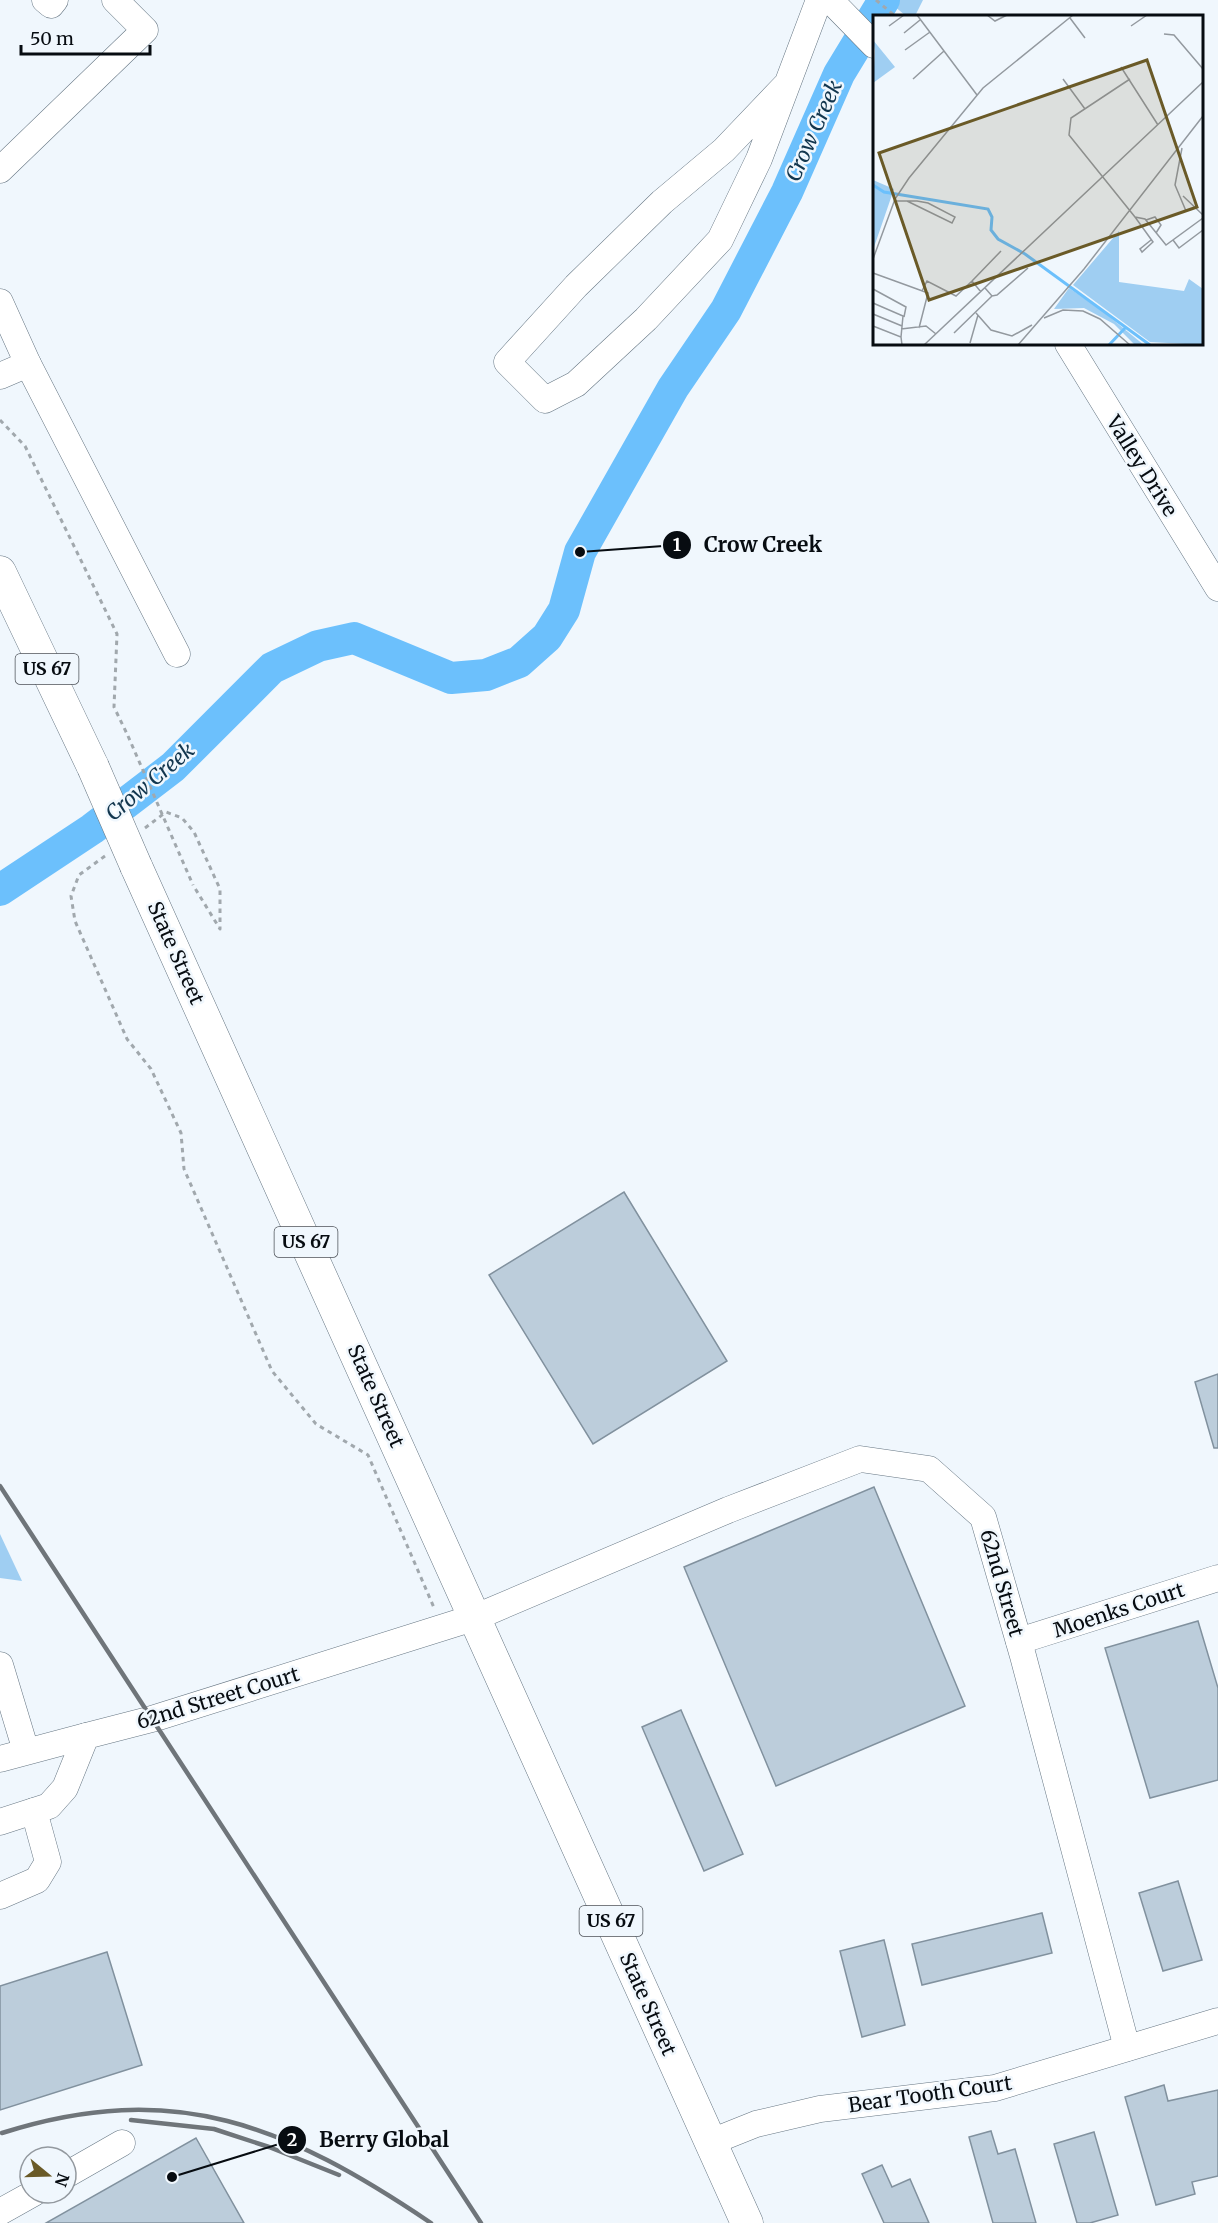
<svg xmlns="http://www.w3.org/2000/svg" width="1218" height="2223" viewBox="0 0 1218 2223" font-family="Merriweather,serif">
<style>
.green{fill:#9fcef2}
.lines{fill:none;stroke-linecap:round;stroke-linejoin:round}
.river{stroke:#6cc0fc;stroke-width:32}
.building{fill:#bccddb;stroke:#81919e;stroke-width:1.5}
.minor-casing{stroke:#667683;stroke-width:27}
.major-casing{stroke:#667683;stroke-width:33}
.path{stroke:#a1a8ad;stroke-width:3;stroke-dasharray:4.5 4.5;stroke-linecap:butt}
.minor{stroke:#fff;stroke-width:26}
.major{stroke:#fff;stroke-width:32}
.rail{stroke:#6f757a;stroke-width:4.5}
.major-bridge-casing{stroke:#667683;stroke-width:33;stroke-linecap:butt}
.path-bridge{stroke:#a1a8ad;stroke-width:3;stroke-dasharray:4.5 4.5;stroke-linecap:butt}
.major-bridge{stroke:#fff;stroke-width:32}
.labels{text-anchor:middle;stroke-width:5;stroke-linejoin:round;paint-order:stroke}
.shield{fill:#f0f7fd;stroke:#4d5258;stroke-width:1.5}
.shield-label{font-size:18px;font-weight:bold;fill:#070c11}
.street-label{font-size:20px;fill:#070c11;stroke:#f0f7fd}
.water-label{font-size:21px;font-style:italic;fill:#12364e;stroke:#f0f7fd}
.inset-river{fill:none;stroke:#6cc0fc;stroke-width:3}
.inset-road{fill:none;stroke:#93999f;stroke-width:1.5}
.view{fill:#6a5a27;fill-opacity:0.15;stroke:#6a5a27;stroke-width:3}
.inset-edge{fill:none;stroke:#070c11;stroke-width:3}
.leader{fill:none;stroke:#070c11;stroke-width:2}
.callout-dot{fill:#070c11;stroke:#f0f7fd;stroke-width:2}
.mark-label{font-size:18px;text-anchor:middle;font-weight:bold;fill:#fff}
.callout-label{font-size:21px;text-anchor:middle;font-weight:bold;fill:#070c11;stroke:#f0f7fd;stroke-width:5;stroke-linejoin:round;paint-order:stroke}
</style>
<rect width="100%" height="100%" fill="#f0f7fd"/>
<g class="green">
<polygon points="887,0 923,0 915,16 906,16"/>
<polygon points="0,1534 22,1581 0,1578"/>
</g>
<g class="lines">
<polyline class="river" points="0,890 92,829 173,767 272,668 318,646 354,638 451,678 486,675 519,662 547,637 564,610 580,552 673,388 726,310 787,192 839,74 884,0"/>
</g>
<g class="building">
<polygon points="624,1192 727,1361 593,1444 489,1275"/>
<polygon points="1218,1374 1218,1448 1214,1448 1195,1382"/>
<polygon points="874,1487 965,1706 776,1786 684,1567"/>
<polygon points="1198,1621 1218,1688 1218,1780 1150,1798 1105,1648"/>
<polygon points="681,1710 743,1854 704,1871 642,1727"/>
<polygon points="1178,1881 1202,1960 1163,1971 1139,1893"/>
<polygon points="1042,1913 1052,1953 922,1985 912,1944"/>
<polygon points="884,1940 905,2025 862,2037 840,1951"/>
<polygon points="107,1952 142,2065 0,2110 0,1986"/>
<polygon points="1164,2085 1168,2101 1218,2090 1218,2176 1192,2182 1195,2194 1156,2205 1125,2097"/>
<polygon points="991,2131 998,2154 1015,2149 1036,2223 993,2223 969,2137"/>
<polygon points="1094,2132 1118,2215 1090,2223 1077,2223 1054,2144"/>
<polygon points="196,2138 244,2223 46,2223"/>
<polygon points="882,2165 892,2187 910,2179 929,2223 884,2223 862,2174"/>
</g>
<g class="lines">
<defs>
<g id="minor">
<polyline points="45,0 51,5 55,0"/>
<polyline points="830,0 874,45"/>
<polyline points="786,85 724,150 662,202 576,286 507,362 545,400 576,384 646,319 720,240 759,159 819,0"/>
<polyline points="0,170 145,30 115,0"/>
<polyline points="0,302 28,364 0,376"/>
<polyline points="1068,344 1218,588"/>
<polyline points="28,364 177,654"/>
<polyline points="1019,1641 1218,1578"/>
<polyline points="0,1665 26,1751"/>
<polyline points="0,1759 86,1736"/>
<polyline points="0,1822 49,1806 65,1788 86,1736 152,1719 476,1617 728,1510 860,1459 929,1469 983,1517 1023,1656 1127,2048"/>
<polyline points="0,1896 37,1880 48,1862 34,1811"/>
<polyline points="711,2142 756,2124 820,2109 995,2088 1218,2021"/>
<polyline points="66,2175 122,2143"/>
<polyline points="0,2212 34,2193"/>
</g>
<g id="major">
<polyline points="0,572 93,767"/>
<polyline points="136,866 747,2223"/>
</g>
</defs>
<use href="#minor" class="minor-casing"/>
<use href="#major" class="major-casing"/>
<g class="path">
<polyline points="876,0 895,16"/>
<polyline points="0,420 25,446 117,634 114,707 128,736"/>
<polyline points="145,828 166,812 182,818 194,832 220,889 220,929 193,885"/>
<polyline points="105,856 79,875 71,896 75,921 127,1039 151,1069 181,1133 184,1169 272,1371 316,1424 368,1455 435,1610"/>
</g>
<use href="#minor" class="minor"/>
<use href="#major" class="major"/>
<g class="rail">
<polyline points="0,1486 481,2223"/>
<polyline points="131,2120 214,2129 269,2147 339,2175"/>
<path d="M2,2133c173,-55 285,-7 429,90"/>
</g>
<defs>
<polyline id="major-bridge" points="93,767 136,866"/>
</defs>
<use href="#major-bridge" class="major-bridge-casing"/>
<polyline class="path-bridge" points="128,736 193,885"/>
<use href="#major-bridge" class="major-bridge"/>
</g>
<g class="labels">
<g class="shield">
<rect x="15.5" y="654" width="63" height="30" rx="4.5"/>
<rect x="274.5" y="1227" width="63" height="30" rx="4.5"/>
<rect x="579.5" y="1906" width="63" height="30" rx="4.5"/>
</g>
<g class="shield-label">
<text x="47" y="675">US 67</text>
<text x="306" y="1248">US 67</text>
<text x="611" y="1927">US 67</text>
</g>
<g class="street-label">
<text transform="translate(1142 466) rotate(58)" y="7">Valley Drive</text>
<text transform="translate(176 953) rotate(66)" y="7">State Street</text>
<text transform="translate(376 1396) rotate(66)" y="7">State Street</text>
<text transform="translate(1002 1583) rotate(74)" y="7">62nd Street</text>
<text transform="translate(1119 1610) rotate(-18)" y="7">Moenks Court</text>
<text transform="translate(218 1698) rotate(-17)" y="7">62nd Street Court</text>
<text transform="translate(648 2004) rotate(66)" y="7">State Street</text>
<text transform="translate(930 2094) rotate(-8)" y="7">Bear Tooth Court</text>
</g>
<g class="water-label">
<text transform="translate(814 131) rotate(-66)" y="7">Crow Creek</text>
<text transform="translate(150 782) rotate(-40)" y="7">Crow Creek</text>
</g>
</g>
<g transform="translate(873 15)">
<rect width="330" height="330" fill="#f0f7fd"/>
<path d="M0,25l22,27 -22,16 2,-32zM0,165l21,9 -21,61zM246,216v51l65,9 5,-12 14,10v56l-53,-3 -77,-57zM196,273l32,22 43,35h-9l-21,-21 -30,-16 -30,1z" fill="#9fcef2"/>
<path class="inset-river" d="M0,170l11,7 104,17 4,8 -1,13 7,9 27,15 125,91M236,330l17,-18"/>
<path class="inset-road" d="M44,0l60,80M114,0l8,6 12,-6M197,3l15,20M16,11l15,-11M258,11l16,-11M31,18l16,-13M291,19l10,1 29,34M32,35l25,-18M248,52l37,58M40,64l31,-28M190,64l22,30M257,64l-59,39 -2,17 66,82 10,2 21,26 37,-27M309,133l-7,37 11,26M310,181l20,19M21,186h23l11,2 27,14 -3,6 -45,-22M262,202l18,25 -11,10 -2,-3 11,-9M273,205l9,-3 6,8 -5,8M300,225l6,8 24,-18M0,244l22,-60 14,-21 74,-90 90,-73M0,258l55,20 -9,35M99,266l29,-30M112,273l7,8 5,-1 31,-27M0,274l33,18 -2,10M49,276l5,-10 29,15 16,-15 9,11M0,288l30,13 -2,21M103,298l15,17 21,6 20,-11M0,299l29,12M171,303l19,-8 20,1 17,8 30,26M0,311l28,11 1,8M28,314l25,-3 10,8M81,318l38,-37M97,328l8,-28M51,330l279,-263M145,330l66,-76 119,-153"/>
<path class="view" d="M274,45l50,147 -268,93 -50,-147z"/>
<rect width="330" height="330" class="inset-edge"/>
</g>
<path class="leader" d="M580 552L677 545M172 2177L292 2140"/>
<g class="callout-dot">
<circle cx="580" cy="552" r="6"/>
<circle cx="172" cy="2177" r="6"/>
<circle cx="677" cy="545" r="15"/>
<circle cx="292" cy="2140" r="15"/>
</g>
<g class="mark-label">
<text x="677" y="551">1</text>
<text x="292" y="2146">2</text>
</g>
<g class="callout-label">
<text x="763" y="552">Crow Creek</text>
<text x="384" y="2147">Berry Global</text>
</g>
<g transform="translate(48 2175) rotate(109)"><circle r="28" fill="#f0f7fd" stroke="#93999f" stroke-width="1.5"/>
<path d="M0-4.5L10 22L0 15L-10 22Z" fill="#6a5a27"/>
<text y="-9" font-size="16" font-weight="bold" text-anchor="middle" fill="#070c11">N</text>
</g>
<path d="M21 45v9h129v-9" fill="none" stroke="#070c11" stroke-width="3"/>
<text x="30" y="45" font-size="18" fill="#070c11" stroke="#f0f7fd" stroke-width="4.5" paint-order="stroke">50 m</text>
</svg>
